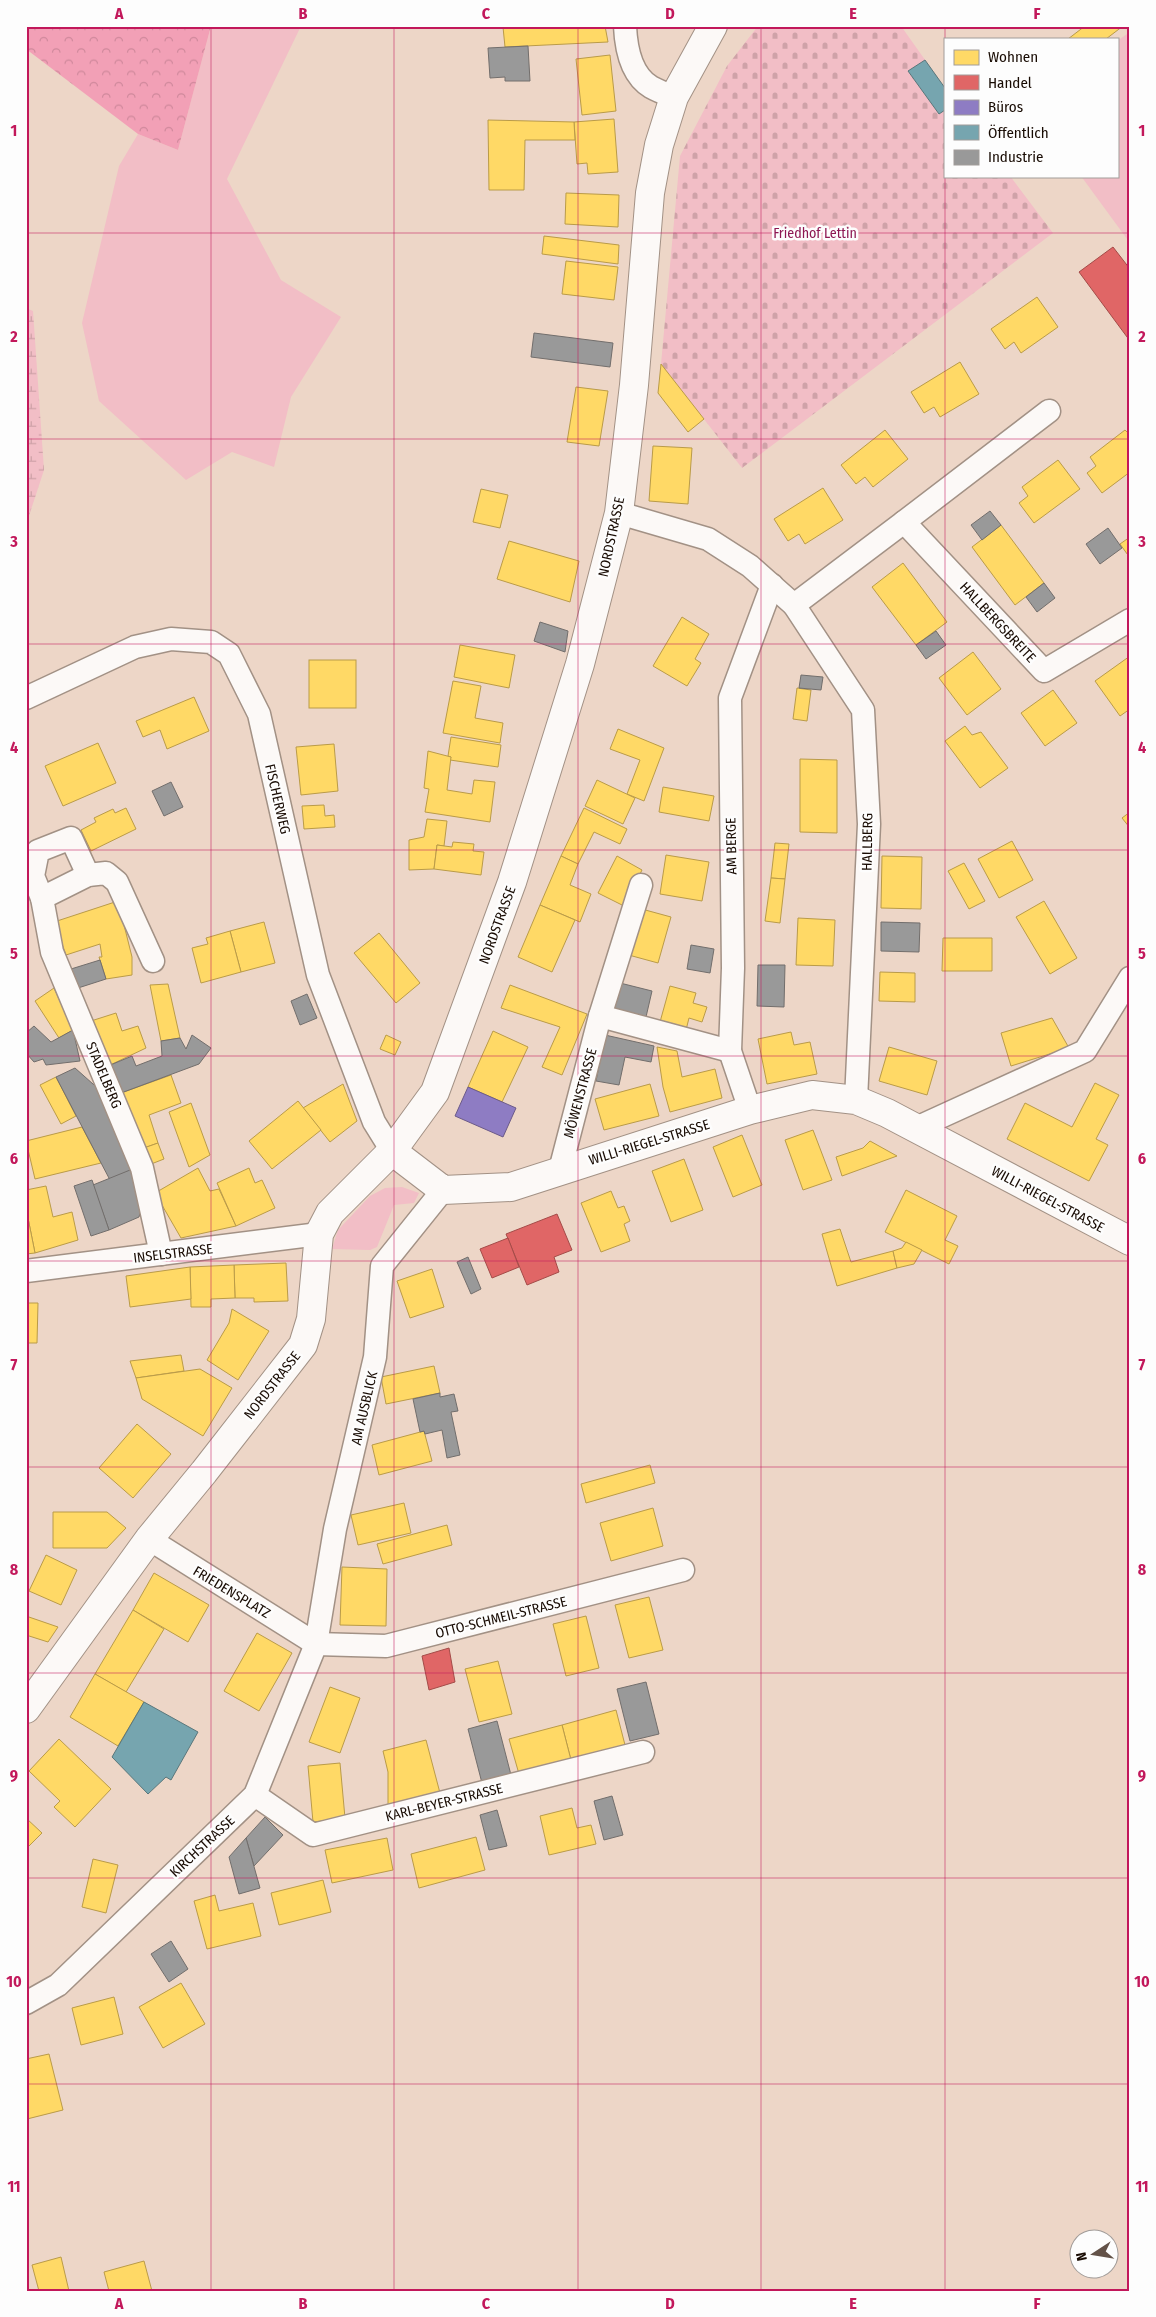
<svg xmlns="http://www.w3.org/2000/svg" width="1156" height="2317" viewBox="0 0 1156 2317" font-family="'Fira Sans Condensed',sans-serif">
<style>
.grass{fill:#f2bec6}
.forest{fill:url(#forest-crowns)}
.wetland{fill:url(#wetland-marsh)}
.cemetery{fill:url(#cemetery-stones)}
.homes{fill:#ffd966;stroke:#ba9b48}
.shops{fill:#e06666;stroke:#a44b48}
.offices{fill:#8e7cc3;stroke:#6b5a89}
.public{fill:#76a5af;stroke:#5a777b}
.industry{fill:#999;stroke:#726e6c}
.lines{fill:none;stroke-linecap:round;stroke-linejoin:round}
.minor-casing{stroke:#a29185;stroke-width:25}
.tertiary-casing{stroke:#a29185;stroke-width:30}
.minor{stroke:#fcf9f7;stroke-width:22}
.tertiary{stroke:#fcf9f7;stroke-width:28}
.grid{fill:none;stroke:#c2185b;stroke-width:1;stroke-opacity:0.55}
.labels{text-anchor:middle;stroke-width:5;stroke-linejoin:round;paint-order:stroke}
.park-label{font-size:14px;fill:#8d1652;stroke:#fdfdfd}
.street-label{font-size:14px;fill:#180b03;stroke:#fdfdfd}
.neatline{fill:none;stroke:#c2185b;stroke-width:2}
.grid-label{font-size:16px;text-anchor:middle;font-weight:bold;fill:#c2185b}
</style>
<defs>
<pattern id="forest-crowns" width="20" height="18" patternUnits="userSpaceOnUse" patternTransform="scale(1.25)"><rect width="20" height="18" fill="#f2a0b6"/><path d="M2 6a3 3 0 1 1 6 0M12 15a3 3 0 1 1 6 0" fill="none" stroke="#cf889b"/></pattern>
<pattern id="wetland-marsh" width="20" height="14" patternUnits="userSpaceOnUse" patternTransform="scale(1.25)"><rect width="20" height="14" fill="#f2bec6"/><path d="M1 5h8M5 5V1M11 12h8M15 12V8" fill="none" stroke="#cfa2a8"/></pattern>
<pattern id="cemetery-stones" width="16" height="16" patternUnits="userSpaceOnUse" patternTransform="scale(1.25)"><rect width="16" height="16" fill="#f2bec6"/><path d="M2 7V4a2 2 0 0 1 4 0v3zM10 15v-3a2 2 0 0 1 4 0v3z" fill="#cfa2a8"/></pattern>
</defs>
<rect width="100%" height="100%" fill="#edd6c7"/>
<g class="grass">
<polygon points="211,26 301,26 227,179 281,280 341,317 291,397 274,467 232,452 186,480 99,401 82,323 119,166 138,134 178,150"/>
<polygon points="1130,32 1130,243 1081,176 1117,176 1117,41"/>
<polygon points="402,1187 419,1193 414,1203 394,1205 377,1247 370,1250 332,1249 338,1230 370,1196 385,1188"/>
</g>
<polygon class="forest" points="26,26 211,26 178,150 138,134 26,49"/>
<polygon class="wetland" points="26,308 33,311 44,470 26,525"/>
<polygon class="cemetery" points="758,26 901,26 945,88 945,176 1010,176 1053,233 742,468 661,364 680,156 727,66"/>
<g class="homes">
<polygon points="605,26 608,42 505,47 503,27"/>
<polygon points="1085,26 1123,26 1106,39 1068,39"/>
<polygon points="610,55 616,111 582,115 576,59"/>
<polygon points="614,119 618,172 588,174 587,163 577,164 574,122"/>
<polygon points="488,120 574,122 575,140 525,140 524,190 489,190"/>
<polygon points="566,193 619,195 618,227 565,224"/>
<polygon points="544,236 619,245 618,264 542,254"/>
<polygon points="566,261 618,267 614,300 562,294"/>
<polygon points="1037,297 1058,327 1021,353 1014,342 1005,349 991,329"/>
<polygon points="960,362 979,394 940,417 934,407 924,413 911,392"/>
<polygon points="661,364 704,419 688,432 658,393"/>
<polygon points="576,387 608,391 599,446 567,442"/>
<polygon points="885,430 908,459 873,487 865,477 856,484 841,465"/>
<polygon points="1125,430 1130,435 1130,472 1102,493 1087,473 1096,466 1090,457"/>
<polygon points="653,446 692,448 688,504 649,501"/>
<polygon points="1058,460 1080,489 1034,523 1019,503 1028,496 1022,487"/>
<polygon points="823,488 843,520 805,544 799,534 788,541 774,519"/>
<polygon points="481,489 508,495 500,528 473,522"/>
<polygon points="1001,525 1044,583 1015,605 972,547"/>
<polygon points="1130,537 1130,558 1120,544"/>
<polygon points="509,541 579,561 570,602 497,579"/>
<polygon points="903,563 947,622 916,645 872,587"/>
<polygon points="682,617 709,634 695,659 701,663 687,686 653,666"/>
<polygon points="460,645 515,655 509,688 454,677"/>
<polygon points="973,652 1001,689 967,715 939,678"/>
<polygon points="1130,656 1130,709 1120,716 1095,681"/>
<rect x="309" y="660" width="47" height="48"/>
<polygon points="453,681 481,686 475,718 503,723 500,743 443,733"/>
<polygon points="797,688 811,690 807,721 793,719"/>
<polygon points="1053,690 1077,723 1045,746 1021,713"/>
<polygon points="194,697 209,731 167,749 160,730 143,737 136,721"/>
<polygon points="965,726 972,735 981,732 1008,768 980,788 945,741"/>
<polygon points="618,729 664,748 644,801 627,794 640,760 610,749"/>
<polygon points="451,737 501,745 498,767 450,760 451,757 448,756"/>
<polygon points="98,743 116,783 63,806 45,766"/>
<polygon points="334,744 338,791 301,795 296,747"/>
<polygon points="428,751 451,757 447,790 472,794 474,780 495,782 490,822 425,812 429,789 424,788"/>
<polygon points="800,759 837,760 837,833 800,832"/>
<polygon points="597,780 635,798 623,824 585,806"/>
<polygon points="663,787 714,796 709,821 659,812"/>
<polygon points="324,805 325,816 334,815 335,827 304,829 302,806"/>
<polygon points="126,808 136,829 91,851 81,830 96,822 94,818 113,809 115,813"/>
<polygon points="584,808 627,829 620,844 594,832 578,864 561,856"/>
<polygon points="1130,812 1130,828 1122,818"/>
<polygon points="427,819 447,821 444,846 437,845 434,869 409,870 409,840 424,837"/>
<polygon points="1012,841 1033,880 999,898 978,859"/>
<polygon points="453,842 474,844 473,851 484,852 481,875 434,869 437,845 452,847"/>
<polygon points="775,843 789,844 785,879 771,878"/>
<polygon points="666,855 709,862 702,901 660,894"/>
<polygon points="561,856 578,864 570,885 591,894 580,922 540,905"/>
<polygon points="617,856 642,870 624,906 598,893"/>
<polygon points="882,856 922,857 921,909 881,908"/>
<polygon points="964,863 985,901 969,909 948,871"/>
<polygon points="771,878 785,879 780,923 765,921"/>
<polygon points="118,901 132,957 132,975 106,979 99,957 102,957 100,944 66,955 54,922"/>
<polygon points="1044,901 1077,958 1050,974 1016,917"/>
<polygon points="540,905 575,920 552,972 518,957"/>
<polygon points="638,908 671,917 658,963 625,954"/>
<polygon points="798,918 835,920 833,966 796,965"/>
<polygon points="264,922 275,963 241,972 230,931"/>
<polygon points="230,931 241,972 201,983 192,948 208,944 206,938"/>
<polygon points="379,933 420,983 396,1003 354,953"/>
<polygon points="943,938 992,938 992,971 942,971"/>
<polygon points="880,972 915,973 915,1002 879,1001"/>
<polygon points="168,984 180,1038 161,1041 150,985"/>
<polygon points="510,985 587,1014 562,1075 542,1067 560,1027 501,1008"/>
<polygon points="670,986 696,993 693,1003 707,1007 702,1022 689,1018 686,1030 660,1022"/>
<polygon points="54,988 73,1030 59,1038 35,1001"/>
<polygon points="116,1013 122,1031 138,1026 146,1048 108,1066 91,1021"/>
<polygon points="1052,1018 1069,1048 1011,1066 1001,1033"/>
<polygon points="493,1031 528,1047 502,1102 468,1087"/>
<polygon points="791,1032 794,1045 810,1042 817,1074 767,1084 758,1039"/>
<polygon points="386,1035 401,1042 395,1055 380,1049"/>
<polygon points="657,1047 677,1051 682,1077 715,1069 722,1098 670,1112 663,1087"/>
<polygon points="889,1047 937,1061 927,1095 879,1081"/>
<polygon points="171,1075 181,1103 149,1115 158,1143 141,1149 121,1093"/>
<polygon points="56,1077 76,1116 61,1124 40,1085"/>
<polygon points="1095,1083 1119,1095 1096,1139 1108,1145 1089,1181 1007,1139 1025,1103 1072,1127"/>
<polygon points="343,1084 357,1121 330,1142 303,1108"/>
<polygon points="650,1084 659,1116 604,1130 595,1099"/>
<polygon points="298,1101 321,1130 272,1169 249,1141"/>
<polygon points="191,1103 210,1155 189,1167 169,1112"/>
<polygon points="82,1127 101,1163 35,1179 26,1141"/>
<polygon points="813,1130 832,1180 803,1190 785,1140"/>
<polygon points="742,1135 762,1185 733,1197 713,1147"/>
<polygon points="870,1141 897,1156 842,1176 836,1157 863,1148"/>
<polygon points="158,1143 164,1159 146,1166 141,1149"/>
<polygon points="684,1159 703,1210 671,1222 652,1171"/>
<polygon points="198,1168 210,1191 219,1189 236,1226 181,1238 155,1193"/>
<polygon points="249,1168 255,1183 262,1180 275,1208 236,1226 217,1183"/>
<polygon points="46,1186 53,1217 72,1212 78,1240 35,1253 26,1208 26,1190"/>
<polygon points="906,1190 957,1216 945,1240 958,1246 949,1264 885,1232"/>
<polygon points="611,1191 618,1208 624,1206 630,1221 624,1224 630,1241 601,1252 581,1203"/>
<polygon points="26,1208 35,1253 26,1254"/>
<polygon points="840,1229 851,1262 893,1251 897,1268 837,1286 822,1234"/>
<polygon points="906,1242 922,1250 914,1264 897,1268 893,1251 902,1248"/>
<polygon points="286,1263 288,1301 254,1302 254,1298 235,1298 234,1265"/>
<polygon points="234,1265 235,1298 211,1299 211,1307 191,1307 190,1267"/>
<polygon points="190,1267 191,1299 130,1307 126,1276"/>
<polygon points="432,1269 444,1307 410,1318 397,1281"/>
<polygon points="26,1303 38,1303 37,1343 26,1343"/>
<polygon points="232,1309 269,1331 238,1380 207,1360 229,1323"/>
<polygon points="181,1355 184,1371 136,1378 130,1361"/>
<polygon points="434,1366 440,1393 386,1404 381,1377"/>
<polygon points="200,1369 232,1388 203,1436 142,1399 136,1378"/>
<polygon points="137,1424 171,1454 133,1498 99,1468"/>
<polygon points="424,1431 432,1461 379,1475 372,1445"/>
<polygon points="650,1465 655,1483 586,1503 581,1484"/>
<polygon points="404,1503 411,1533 358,1545 351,1515"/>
<polygon points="653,1508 663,1546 611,1561 600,1523"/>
<polygon points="53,1512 107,1512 126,1528 107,1548 53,1548"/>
<polygon points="447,1525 452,1545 383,1564 377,1544"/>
<polygon points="46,1555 77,1570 61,1605 29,1591"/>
<polygon points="342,1567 387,1569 386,1626 340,1625"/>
<polygon points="154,1573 209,1605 188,1642 133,1610"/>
<polygon points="649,1597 663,1650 629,1658 615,1605"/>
<polygon points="133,1610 164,1629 126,1692 95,1674"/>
<polygon points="26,1616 58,1627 48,1642 26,1635"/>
<polygon points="586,1616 599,1668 566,1676 553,1624"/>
<polygon points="257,1633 292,1653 259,1711 224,1691"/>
<polygon points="498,1661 512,1714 479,1722 465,1669"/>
<polygon points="95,1674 144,1702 118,1746 70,1717"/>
<polygon points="330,1687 360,1698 340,1753 309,1742"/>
<polygon points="616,1710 625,1745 571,1760 562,1725"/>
<polygon points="562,1725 571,1760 519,1774 509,1739"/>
<polygon points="59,1739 111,1789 75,1827 54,1807 60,1801 29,1771"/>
<polygon points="426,1740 440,1793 388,1807 388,1772 383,1751"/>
<polygon points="340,1763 345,1818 313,1822 308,1766"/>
<polygon points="572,1808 577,1828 591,1825 596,1844 549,1855 540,1816"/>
<polygon points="26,1818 42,1833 26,1849"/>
<polygon points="476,1837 485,1870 419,1888 411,1854"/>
<polygon points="387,1838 393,1870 332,1883 325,1850"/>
<polygon points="93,1859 118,1865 106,1913 82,1907"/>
<polygon points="323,1880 331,1912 279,1925 271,1893"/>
<polygon points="215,1895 219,1911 253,1903 261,1936 207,1949 194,1901"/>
<polygon points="181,1983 205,2024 163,2048 139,2007"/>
<polygon points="114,1997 123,2034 81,2045 72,2008"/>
<polygon points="49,2054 63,2110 27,2119 26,2059"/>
<polygon points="61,2257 69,2291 39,2291 32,2265"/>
<polygon points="144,2261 152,2291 109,2291 104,2272"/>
</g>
<g class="shops">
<polygon points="1113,247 1130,269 1130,341 1079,272"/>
<polygon points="557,1214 572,1250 554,1257 559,1272 527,1285 506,1234"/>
<polygon points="508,1238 519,1267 492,1278 480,1249"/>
<polygon points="449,1648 455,1682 429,1690 422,1656"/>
</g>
<polygon class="offices" points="468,1087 516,1108 503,1137 455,1116"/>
<g class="public">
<polygon points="925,60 945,88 945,110 939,114 908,71"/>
<polygon points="144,1702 198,1732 171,1780 166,1777 148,1794 112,1757"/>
</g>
<g class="industry">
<polygon points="528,46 530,81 505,81 505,77 490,78 488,48"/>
<polygon points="534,333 613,343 610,367 531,357"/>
<polygon points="990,511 1001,525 982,540 971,525"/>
<polygon points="1108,528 1122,548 1100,564 1086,544"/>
<polygon points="1044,583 1055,598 1037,612 1026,597"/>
<polygon points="540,622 568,631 565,652 534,641"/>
<polygon points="936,631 946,645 926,659 916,645"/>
<polygon points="801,675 823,677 821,690 799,688"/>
<polygon points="171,782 183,807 164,816 152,791"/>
<polygon points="881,922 920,923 919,952 881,951"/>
<polygon points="691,945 714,949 710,973 687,969"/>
<polygon points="100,960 106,979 78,988 71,969"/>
<polygon points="758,965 785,965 784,1007 757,1006"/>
<polygon points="616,982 652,991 646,1017 610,1009"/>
<polygon points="307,994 317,1018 300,1025 291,1001"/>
<polygon points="34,1026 51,1042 73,1030 80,1061 46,1065 43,1059 34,1062 26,1053 26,1033"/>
<polygon points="192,1035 211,1048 199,1064 121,1093 108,1066 132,1056 136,1066 162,1056 161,1041 180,1038 186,1049"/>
<polygon points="605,1035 654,1046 651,1062 625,1057 619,1085 596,1081"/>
<polygon points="75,1068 102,1092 135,1168 110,1180 56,1077"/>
<polygon points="135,1168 144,1199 139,1217 109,1230 93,1185"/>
<polygon points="92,1180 109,1230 91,1236 74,1186"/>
<polygon points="468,1257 481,1289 471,1294 457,1262"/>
<polygon points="440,1393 440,1397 454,1394 458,1411 451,1412 460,1455 447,1458 442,1430 425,1434 424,1431 420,1432 413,1399"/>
<polygon points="646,1682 659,1734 630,1741 617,1689"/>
<polygon points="497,1721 511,1775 482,1783 468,1729"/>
<polygon points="612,1796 623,1835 604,1840 594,1801"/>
<polygon points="497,1810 507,1846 489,1850 480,1815"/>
<polygon points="265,1817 283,1835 254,1866 246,1838"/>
<polygon points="246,1838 260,1888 239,1894 229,1857"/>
<polygon points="171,1941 188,1969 169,1982 151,1954"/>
</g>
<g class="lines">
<defs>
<g id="minor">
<path d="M625,26c1,22 6,49 26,61 7,4 15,7 23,10"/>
<polyline points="619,513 708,539 750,566 794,605 904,522 1044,671 1130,620"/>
<polyline points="904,522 1049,411"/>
<polyline points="794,605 863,710 869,824 856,1100"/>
<polyline points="26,698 135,647 171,639 211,642 229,654 259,714 318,975 374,1122 392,1151"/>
<polyline points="42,898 33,876 38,851 71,838 88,875"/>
<polyline points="153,961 117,882 106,873 88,875 42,898 52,952 142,1168 161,1254"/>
<polyline points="600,1016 730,1051"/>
<polyline points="750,1110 730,1051 733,968 730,698 772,585"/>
<polyline points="914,1129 1085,1051 1130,978"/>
<polyline points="560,1170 600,1016 641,885"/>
<polyline points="26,1271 319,1234"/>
<polyline points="149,1539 316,1644"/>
<polyline points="316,1644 386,1646 683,1570"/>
<polyline points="255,1795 313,1835 643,1752"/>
<polyline points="26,2003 58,1985 255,1795 316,1644 335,1529 375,1357 382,1266 443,1190"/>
</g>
<g id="tertiary">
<polyline points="392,1151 443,1190 511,1187 750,1110 812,1095 856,1100 887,1113 1130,1241"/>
<polyline points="26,1709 149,1539 204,1472 303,1345 311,1319 319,1234 330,1213 392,1151 435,1092 512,882 580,664 619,513 634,385 650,193 659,145 674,97 713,26"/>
</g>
</defs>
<use href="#minor" class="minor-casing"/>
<use href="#tertiary" class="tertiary-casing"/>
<use href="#minor" class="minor"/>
<use href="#tertiary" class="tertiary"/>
</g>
<path class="grid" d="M211,26v2265M394,26v2265M578,26v2265M761,26v2265M945,26v13M945,176v2115M26,233h1104M26,439h1104M26,644h1104M26,850h1104M26,1056h1104M26,1261h1104M26,1467h1104M26,1673h1104M26,1878h1104M26,2084h1104"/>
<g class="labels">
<g class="park-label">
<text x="815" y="238">Friedhof Lettin</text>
</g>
<g class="street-label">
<text transform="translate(611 537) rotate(-78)" y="5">NORDSTRASSE</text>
<text transform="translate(998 622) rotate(47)" y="5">HALLBERGSBREITE</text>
<text transform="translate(278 799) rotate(77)" y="5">FISCHERWEG</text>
<text transform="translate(867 842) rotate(-89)" y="5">HALLBERG</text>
<text transform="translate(731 846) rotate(-91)" y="5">AM BERGE</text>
<text transform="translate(497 925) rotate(-70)" y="5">NORDSTRASSE</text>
<text transform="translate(104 1075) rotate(67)" y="5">STADELBERG</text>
<text transform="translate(580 1093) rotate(-75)" y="5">MÖWENSTRASSE</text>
<text transform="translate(649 1142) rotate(-17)" y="5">WILLI-RIEGEL-STRASSE</text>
<text transform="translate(1048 1199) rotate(28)" y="5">WILLI-RIEGEL-STRASSE</text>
<text transform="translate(173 1253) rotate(-7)" y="5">INSELSTRASSE</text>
<text transform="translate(272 1385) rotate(-52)" y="5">NORDSTRASSE</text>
<text transform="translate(364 1408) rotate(-77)" y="5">AM AUSBLICK</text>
<text transform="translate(232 1592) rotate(31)" y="5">FRIEDENSPLATZ</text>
<text transform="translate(501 1617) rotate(-14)" y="5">OTTO-SCHMEIL-STRASSE</text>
<text transform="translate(444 1802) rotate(-14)" y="5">KARL-BEYER-STRASSE</text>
<text transform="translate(202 1846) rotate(-43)" y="5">KIRCHSTRASSE</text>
</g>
</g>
<rect width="1156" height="2317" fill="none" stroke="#fdfdfd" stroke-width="55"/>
<rect x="944" y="38" width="175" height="140" fill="#fdfdfd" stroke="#a19c99"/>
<rect x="954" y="50" width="25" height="15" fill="#ffd966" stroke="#a19c99"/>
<text x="988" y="62" font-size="15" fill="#180b03">Wohnen</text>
<rect x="954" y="75" width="25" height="15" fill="#e06666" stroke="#a19c99"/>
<text x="988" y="88" font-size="15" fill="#180b03">Handel</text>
<rect x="954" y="100" width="25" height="15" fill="#8e7cc3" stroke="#a19c99"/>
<text x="988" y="112" font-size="15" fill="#180b03">Büros</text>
<rect x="954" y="125" width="25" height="15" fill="#76a5af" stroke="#a19c99"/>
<text x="988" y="138" font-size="15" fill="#180b03">Öffentlich</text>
<rect x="954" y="150" width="25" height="15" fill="#999999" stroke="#a19c99"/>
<text x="988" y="162" font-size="15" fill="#180b03">Industrie</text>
<g transform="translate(1094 2254) rotate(258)"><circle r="24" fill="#fdfdfd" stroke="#a19c99"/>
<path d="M0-4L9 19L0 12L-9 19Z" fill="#635248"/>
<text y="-8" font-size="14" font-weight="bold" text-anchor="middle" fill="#180b03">N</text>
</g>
<rect x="28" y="28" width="1100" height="2262" class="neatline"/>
<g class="grid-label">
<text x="119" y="19">A</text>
<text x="303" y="19">B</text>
<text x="486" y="19">C</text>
<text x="670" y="19">D</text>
<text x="853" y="19">E</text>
<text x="1037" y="19">F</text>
<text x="14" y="136">1</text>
<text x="1142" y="136">1</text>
<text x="14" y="342">2</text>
<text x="1142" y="342">2</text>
<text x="14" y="547">3</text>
<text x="1142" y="547">3</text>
<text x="14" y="753">4</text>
<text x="1142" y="753">4</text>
<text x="14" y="959">5</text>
<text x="1142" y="959">5</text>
<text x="14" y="1164">6</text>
<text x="1142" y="1164">6</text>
<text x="14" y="1370">7</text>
<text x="1142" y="1370">7</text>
<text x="14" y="1575">8</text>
<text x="1142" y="1575">8</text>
<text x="14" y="1781">9</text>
<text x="1142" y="1781">9</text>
<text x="14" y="1987">10</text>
<text x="1142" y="1987">10</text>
<text x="14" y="2192">11</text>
<text x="1142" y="2192">11</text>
<text x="119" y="2309">A</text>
<text x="303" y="2309">B</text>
<text x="486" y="2309">C</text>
<text x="670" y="2309">D</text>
<text x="853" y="2309">E</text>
<text x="1037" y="2309">F</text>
</g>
</svg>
